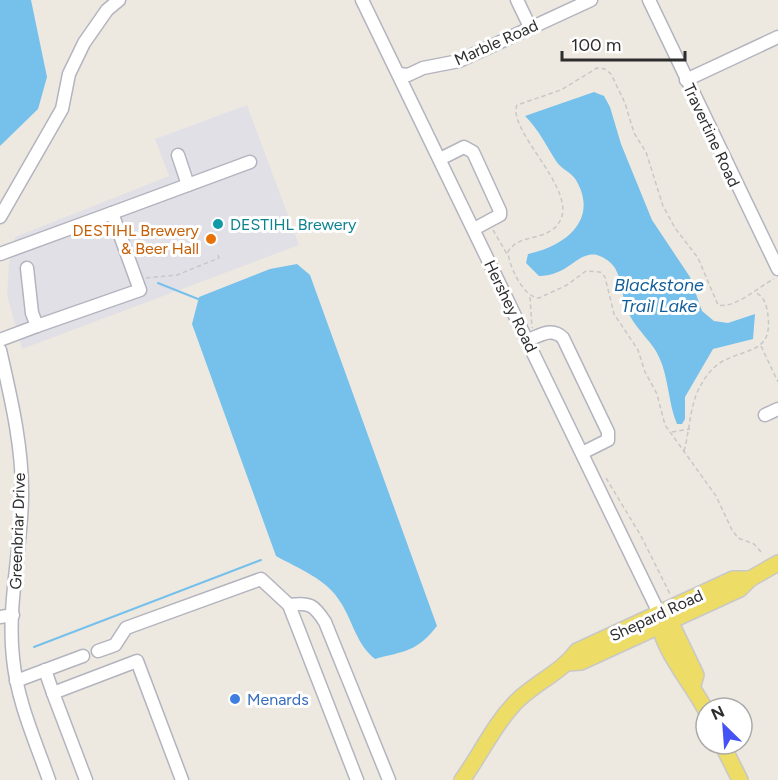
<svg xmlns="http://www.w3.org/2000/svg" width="778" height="780" viewBox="0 0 778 780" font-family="Figtree,sans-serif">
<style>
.industrial{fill:#e2e0e7}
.water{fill:#76c0ec}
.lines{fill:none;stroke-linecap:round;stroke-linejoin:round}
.stream{stroke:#76c0ec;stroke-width:2}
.minor-casing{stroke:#b3b4bf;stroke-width:15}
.major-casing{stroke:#c8c8c8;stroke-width:18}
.path{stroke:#c8c8c8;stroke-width:1.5;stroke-dasharray:4.5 3;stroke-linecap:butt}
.minor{stroke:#fff;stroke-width:12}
.major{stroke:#eddc65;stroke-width:15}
.culture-dot{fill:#0f9aa8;stroke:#fff;stroke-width:2}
.food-dot{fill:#e8710a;stroke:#fff;stroke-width:2}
.shop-dot{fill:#3f7fe0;stroke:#fff;stroke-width:2}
.labels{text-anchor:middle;stroke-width:6;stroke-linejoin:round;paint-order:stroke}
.street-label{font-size:16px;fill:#2d2d2d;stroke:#fff}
.culture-label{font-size:16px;fill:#0d838f;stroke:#fff;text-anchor:start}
.food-label{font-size:16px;fill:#c56008;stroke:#fff;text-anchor:end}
.shop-label{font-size:16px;fill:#366cbe;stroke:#fff;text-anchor:start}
.water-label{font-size:18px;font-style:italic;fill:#125e9c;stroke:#fff}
</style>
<rect width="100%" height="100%" fill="#eee9e0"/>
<polygon class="industrial" points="247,105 299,245 22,349 7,295 9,264 15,237 169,176 155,139"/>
<g class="water">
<polygon points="0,0 31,0 47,77 38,109 0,146"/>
<path d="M594,92l10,4 6,11 11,37 31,76 38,57 12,34 12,10 14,2 27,-9 -2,25 -40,10 -28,48v22l-3,5h-5c-9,-21 -8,-46 -18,-67 -6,-14 -21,-26 -29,-41 -9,-15 -6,-32 -15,-48 -4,-6 -11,-11 -18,-13 -20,-4 -28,21 -58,21l-13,-13 2,-9c35,-7 72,-33 48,-74 -5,-8 -15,-11 -20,-19 -10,-16 -17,-31 -31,-45z"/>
<path d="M297,264l13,11 127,351c-20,26 -33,25 -62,33 -18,-14 -22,-37 -34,-56 -14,-24 -42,-34 -65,-47l-84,-232 7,-27 71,-28z"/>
</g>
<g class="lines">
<g class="stream">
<polyline points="158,283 198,299"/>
<polyline points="34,647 261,560"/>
</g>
<defs>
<g id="minor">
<polyline points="362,0 659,613"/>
<polyline points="517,0 530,27"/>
<polyline points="649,0 778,269"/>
<polyline points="399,74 408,75 423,68 459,61 591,0"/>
<polyline points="686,80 778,37"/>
<polyline points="178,155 188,185"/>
<polyline points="440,159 464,147 473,152 500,211 500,215 474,229"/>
<polyline points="112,213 250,162"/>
<polyline points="0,217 62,109 69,74 84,43 107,10 119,0"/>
<polyline points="0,254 112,213 140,290 37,326"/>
<polyline points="0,340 37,326 32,313 27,268"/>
<path d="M528,340c13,-5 24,-13 35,-2l45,94v8l-26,13"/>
<path d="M0,350c11,48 23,98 22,148 -1,53 -15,108 -9,160 4,43 22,82 36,122"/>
<polyline points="765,415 778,409"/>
<path d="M289,605c21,-3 25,0 36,17l64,158"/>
<polyline points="0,617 13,615"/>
<polyline points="98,651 115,645 126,628 261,579 289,605 357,780"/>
<polyline points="45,670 53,693"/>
<polyline points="16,681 83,656"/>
<polyline points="86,780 53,693 137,661 182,780"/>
</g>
<g id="major">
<path d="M659,616c-1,30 34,68 47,95"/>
<polyline points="663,616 670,621 696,675 693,685"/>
<polyline points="568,663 581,662 740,589 750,579 778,563"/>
<polyline points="722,744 740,780"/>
<path d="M462,780c19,-26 31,-54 53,-77 19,-20 46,-30 62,-52l156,-72h17"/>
</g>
</defs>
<use href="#minor" class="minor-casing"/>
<use href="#major" class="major-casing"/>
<g class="path">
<polyline points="493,230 507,254"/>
<polyline points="146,278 177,275 219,258 218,255"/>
<polyline points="530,297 532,328"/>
<polyline points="761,346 778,382"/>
<polyline points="672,432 690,429"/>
<path d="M684,451c6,-21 6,-49 17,-66 5,-10 12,-18 22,-24 27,-14 52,-8 44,-52 -2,-8 -5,-14 -13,-17"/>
<polyline points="606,478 641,536 670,594"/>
<path d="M761,552l-7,-8 -16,-6 -6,-8 -16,-34 -51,-71 -8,-31 -12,-22 -7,-22 -24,-36 -9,-37 -5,-5 -14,-1 -19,14 -28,13c-16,-1 -30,-32 -31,-46 11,-21 45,-8 54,-36 9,-32 -55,-87 -45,-111l44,-15 36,-22 8,1 6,5 14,29 9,30 12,19 17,54 12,22 23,30 20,47c17,4 40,-18 56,-26"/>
</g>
<use href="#minor" class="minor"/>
<use href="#major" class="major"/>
</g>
<circle class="culture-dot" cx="218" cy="224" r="6"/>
<circle class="food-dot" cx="211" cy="239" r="6"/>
<circle class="shop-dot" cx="235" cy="699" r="6"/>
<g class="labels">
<g class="street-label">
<text transform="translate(496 42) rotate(-24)" y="6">Marble Road</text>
<text transform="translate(712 135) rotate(65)" y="6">Travertine Road</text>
<text transform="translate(511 306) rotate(64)" y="6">Hershey Road</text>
<text transform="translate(17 531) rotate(-88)" y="6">Greenbriar Drive</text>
<text transform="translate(656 615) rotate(-25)" y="6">Shepard Road</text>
</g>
<g class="culture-label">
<text x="230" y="230">DESTIHL Brewery</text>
</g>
<g class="food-label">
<text x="199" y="236">DESTIHL Brewery<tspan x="199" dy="18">&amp; Beer Hall</tspan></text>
</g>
<g class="shop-label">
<text x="247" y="705">Menards</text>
</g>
<g class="water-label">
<text x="659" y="291">Blackstone<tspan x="659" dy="21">Trail Lake</tspan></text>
</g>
</g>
<g transform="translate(724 726) rotate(335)"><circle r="28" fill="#ffffff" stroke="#ababab" stroke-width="1.5"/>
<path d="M0-4.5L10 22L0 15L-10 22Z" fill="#4553f5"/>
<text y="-9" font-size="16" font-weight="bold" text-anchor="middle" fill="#2d2d2d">N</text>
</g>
<path d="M562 51v9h123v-9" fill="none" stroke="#2d2d2d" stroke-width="3"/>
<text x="571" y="51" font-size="18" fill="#2d2d2d" stroke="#ffffff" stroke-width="4.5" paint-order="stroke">100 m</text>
</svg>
